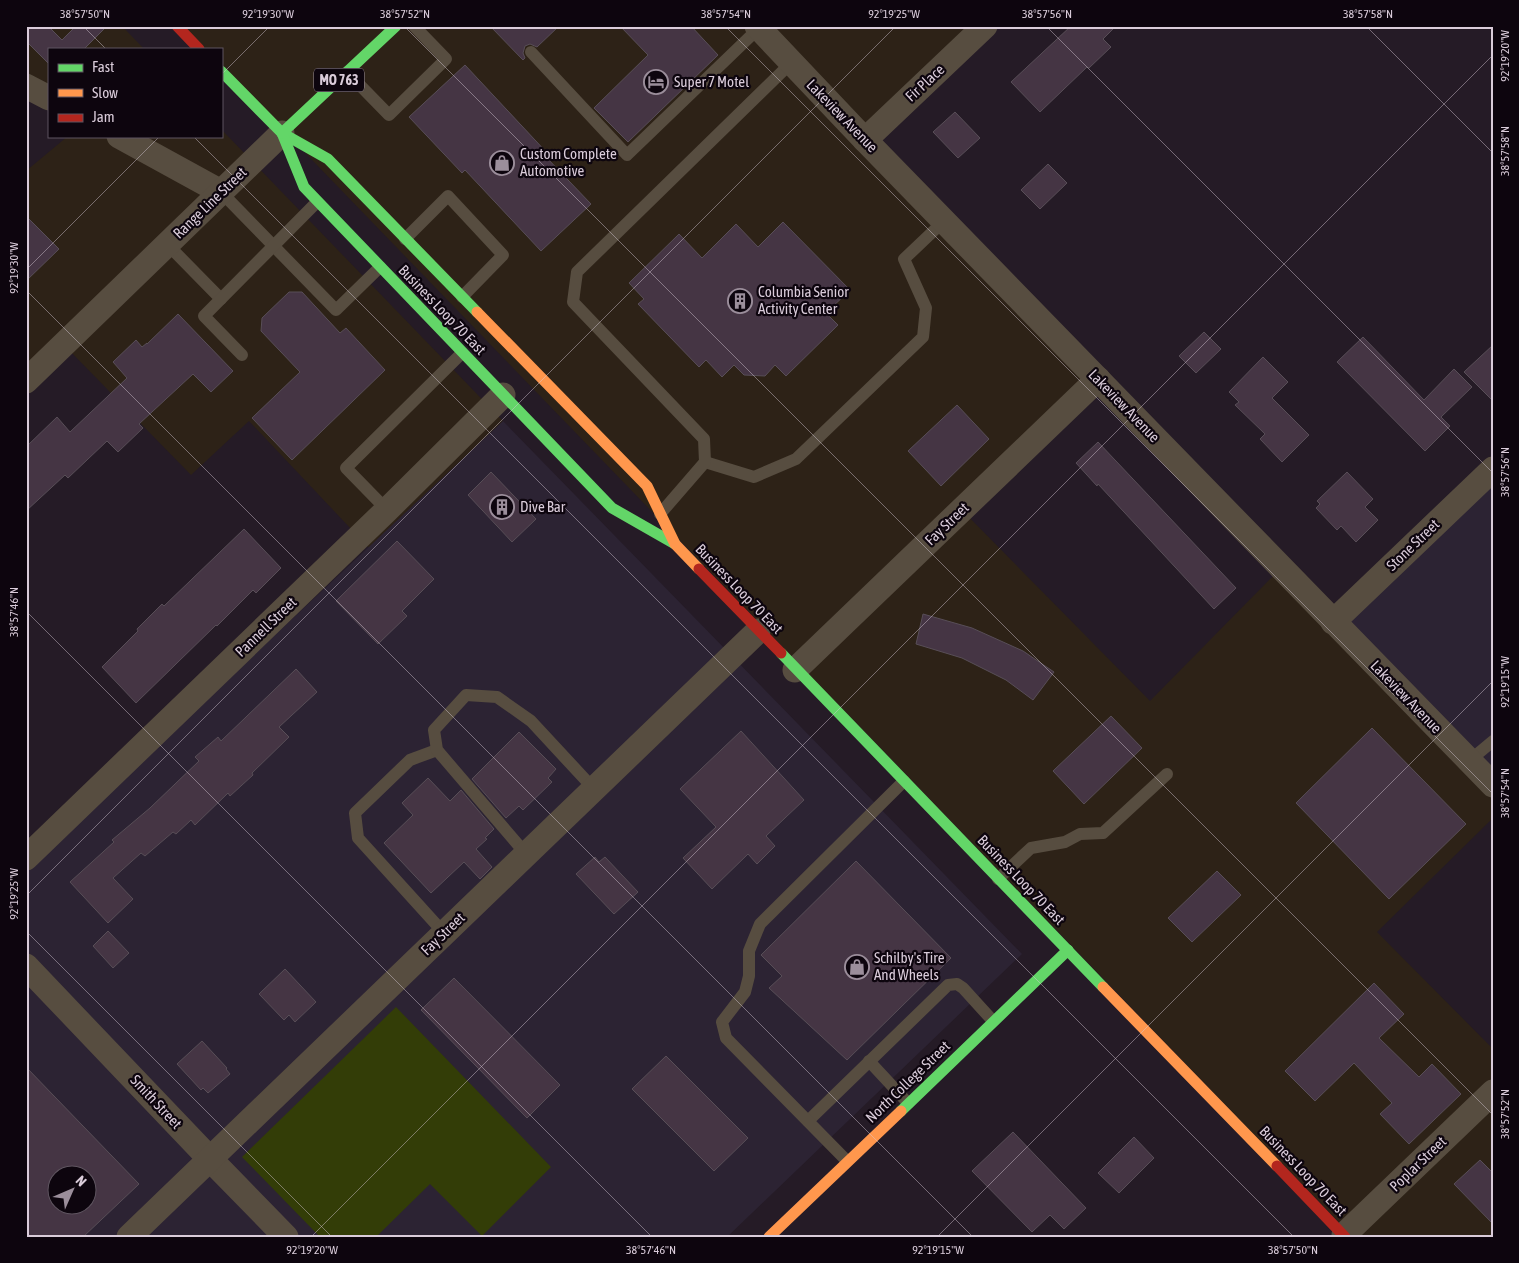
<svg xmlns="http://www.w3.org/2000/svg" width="1519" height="1263" viewBox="0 0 1519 1263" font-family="'Asap Condensed',sans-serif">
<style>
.commercial{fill:#2d2217}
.industrial{fill:#2c2333;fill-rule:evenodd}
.green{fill:#333d07}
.building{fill:#453544;stroke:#584e57;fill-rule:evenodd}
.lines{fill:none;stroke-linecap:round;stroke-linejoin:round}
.lane{stroke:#574d40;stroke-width:12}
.street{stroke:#574d40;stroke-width:25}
.fast{stroke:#63d668;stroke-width:11}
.slow{stroke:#ff974d;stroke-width:11}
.jam{stroke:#b3261e;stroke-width:11}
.ticks{fill:none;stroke:#daccda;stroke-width:1;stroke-opacity:0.45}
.labels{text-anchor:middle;stroke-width:4.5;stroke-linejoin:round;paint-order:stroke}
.shield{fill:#0d050e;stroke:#9c909d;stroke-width:1}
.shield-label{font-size:14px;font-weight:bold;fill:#daccda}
.poi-label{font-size:15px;fill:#daccda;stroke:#0d050e;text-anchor:start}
.street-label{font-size:15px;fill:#daccda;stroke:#0d050e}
.neatline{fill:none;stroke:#daccda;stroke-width:2}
.ticks-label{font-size:12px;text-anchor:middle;fill:#daccda}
</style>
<rect width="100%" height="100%" fill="#251b26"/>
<g class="commercial">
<polygon points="26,26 122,26 144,49 49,49 49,103 26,90"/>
<polygon points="179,26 391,26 282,132 221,70 221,49 201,49"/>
<polygon points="397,26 983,26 863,140 1093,378 960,508 1150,701 1278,571 1493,791 1493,818 1377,932 1493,1049 1493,1237 1353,1237 286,133"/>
<polygon points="221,129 503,421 369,548 249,421 191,475 66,347 26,386 26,171 68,136 221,136"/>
</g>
<g class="industrial">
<path d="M503,421l519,533 -295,283h-701v-368zM58,1176h30v30h-30z"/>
<polygon points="1493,474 1493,783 1337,623"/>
</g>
<polygon class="green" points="396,1007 551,1167 482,1236 430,1184 376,1237 320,1237 242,1157"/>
<g class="building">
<polygon points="26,26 48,26 62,40 76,26 107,26 84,49 49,49 49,64 26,41"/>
<polygon points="490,26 559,26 537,47 530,44 525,46 523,53 525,58 523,60"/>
<polygon points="620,26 691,26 718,55 628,142 594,108 648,55"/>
<polygon points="1071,26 1116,26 1103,39 1111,47 1089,68 1087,67 1040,112 1011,82"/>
<polygon points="465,65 549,155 546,157 591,204 541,251 465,170 462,173 409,117"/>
<polygon points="955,112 980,138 958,158 933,132"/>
<polygon points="1048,164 1067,183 1040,209 1021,190"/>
<polygon points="26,216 59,249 26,281"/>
<polygon points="783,222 850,290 826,313 838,325 786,376 775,365 765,376 744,375 734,365 722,377 706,360 699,367 638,304 644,299 629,283 679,234 702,258 736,224 758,247"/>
<polygon points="289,292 302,292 340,333 346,328 385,370 292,460 252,418 300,372 261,331 262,318"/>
<polygon points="178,314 233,371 211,392 193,374 139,424 143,428 118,452 107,441 68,478 65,475 26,511 26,447 57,417 70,432 127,378 113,362 136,340 142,347 147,343 147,344"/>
<polygon points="1204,332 1221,349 1196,373 1179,356"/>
<polygon points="1363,337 1424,400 1454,369 1472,387 1441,417 1450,426 1425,451 1337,362"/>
<polygon points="1493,345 1493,401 1464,372"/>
<polygon points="1263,357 1288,382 1272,398 1309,435 1282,462 1260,439 1265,434 1235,405 1239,402 1229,392"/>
<polygon points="957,405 989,439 941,486 908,451"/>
<polygon points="1098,442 1236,588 1214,609 1098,484 1097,486 1076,463"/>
<polygon points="491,472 536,519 512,542 468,495"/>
<polygon points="1347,472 1373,499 1365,507 1378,520 1356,542 1341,526 1337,530 1316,508 1320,504 1317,501"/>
<polygon points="244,529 281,568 256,593 253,590 217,626 216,625 136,703 102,667 138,631 137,629 162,604 164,606"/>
<polygon points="397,541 434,579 402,611 407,616 378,644 336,601"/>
<polygon points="923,614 972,628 1023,651 1054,672 1033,700 1006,680 962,658 916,644"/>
<polygon points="296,669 317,692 279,727 289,737 252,773 253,775 230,796 228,793 195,825 191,820 176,834 173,832 145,856 141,853 113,878 133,899 108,923 70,882 114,842 112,840 150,808 199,761 195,757 218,737 221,741"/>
<polygon points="1111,716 1142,748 1084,804 1053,771"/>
<polygon points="1372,728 1466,824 1389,899 1296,803"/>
<polygon points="741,731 804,800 766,836 775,846 757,864 748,854 712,889 683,858 716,827 680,789"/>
<polygon points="519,732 556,769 548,778 552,782 523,810 519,806 506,818 472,779"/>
<polygon points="428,778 450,801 461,790 494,829 485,838 487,839 476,849 492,867 480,879 464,862 431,893 384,843 413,815 402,803"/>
<polygon points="595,857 599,862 605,857 638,892 614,914 576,874"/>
<polygon points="856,861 951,958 847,1060 769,988 782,976 761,955"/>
<polygon points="1217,871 1241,895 1192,942 1168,918"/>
<polygon points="108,931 129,953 113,968 93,946"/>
<polygon points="285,969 316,1002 295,1022 289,1015 284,1020 259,994"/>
<polygon points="454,978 560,1085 527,1118 421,1010"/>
<polygon points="1374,983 1404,1014 1379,1038 1419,1077 1432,1064 1461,1094 1409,1144 1380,1114 1392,1103 1354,1063 1315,1101 1285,1071"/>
<polygon points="202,1041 227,1068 226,1069 230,1074 208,1093 203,1088 201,1090 177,1064"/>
<polygon points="666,1056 748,1138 714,1171 632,1089"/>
<path d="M26,1067l113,117 -56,53h-57zM58,1176h30v30h-30z"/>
<polygon points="1013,1132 1086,1208 1064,1229 1050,1215 1032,1232 972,1171"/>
<polygon points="1134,1137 1154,1158 1119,1193 1098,1173"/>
<polygon points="1480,1160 1493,1173 1493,1224 1454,1184"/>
</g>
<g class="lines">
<g class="lane">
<polyline points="531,52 627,155 759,28"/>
<polyline points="347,72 389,115 446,59 414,26"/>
<polyline points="221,192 336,310 380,267"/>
<polyline points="405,239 448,196 503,255 462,297"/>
<polyline points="167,244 221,299"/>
<polyline points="242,355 204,316 317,202"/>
<polyline points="705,462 754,477 796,459 923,337 926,308 904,259 944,221"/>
<polyline points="387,510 346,468 462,353"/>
<polyline points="660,514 705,462 704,439 573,302 577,272 791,63"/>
<polyline points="437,750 410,760 355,813 358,838 444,933"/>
<polyline points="1469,761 1493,741"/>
<polyline points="526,854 437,750 434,730 466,695 497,697 531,721 594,789"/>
<polyline points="998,879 1031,848 1065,842 1080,834 1103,833 1167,774"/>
<polyline points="869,1061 908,1103"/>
<polyline points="808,1121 948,985 957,984 963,988 993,1021"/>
<polyline points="847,1161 726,1038 722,1022 745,992 749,976 749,951 760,924 904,781"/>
</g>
<g class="street">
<polyline points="757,26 865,140 1493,785"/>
<polyline points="26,86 49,98"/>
<polyline points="119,136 221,192"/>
<polyline points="865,140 985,26"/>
<polyline points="26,381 282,133"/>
<polyline points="1333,622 1493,469"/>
<polyline points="795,670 1098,379"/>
<polyline points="26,858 387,510 503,395"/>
<polyline points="26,966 210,1159 286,1237"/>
<polyline points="1344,1235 1493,1092"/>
<polyline points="129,1237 758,631"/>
</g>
<g class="fast">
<polyline points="221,71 282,133 328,159 477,312"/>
<polyline points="282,133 304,187 612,508 675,544"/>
<polyline points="282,133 396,26"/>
<polyline points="781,653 1103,987"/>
<polyline points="901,1111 1068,950"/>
</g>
<g class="slow">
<polyline points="477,312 647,486 675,544 699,569"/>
<polyline points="1103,987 1277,1166"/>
<polyline points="769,1237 901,1111"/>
</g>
<g class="jam">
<polyline points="177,26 199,49"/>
<polyline points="699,569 781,653"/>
<polyline points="1277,1166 1345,1237"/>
</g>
</g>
<path class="ticks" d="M83,26l23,23M404,26l1089,1089M725,26l768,768M1046,26l447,447M1366,26l127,127M221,75l49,-49M193,136l1101,1101M26,270l134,-134M26,290l947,947M26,611l626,626M26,896l870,-870M26,931l306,306M311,1237l1182,-1182M937,1237l556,-556"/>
<defs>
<symbol id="hotel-ring" viewBox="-11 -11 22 22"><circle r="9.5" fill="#0d050e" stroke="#9b8e9b" stroke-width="1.5"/><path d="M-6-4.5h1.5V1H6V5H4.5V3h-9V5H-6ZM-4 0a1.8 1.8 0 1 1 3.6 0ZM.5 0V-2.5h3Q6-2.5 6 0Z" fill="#9b8e9b"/></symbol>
<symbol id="shop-ring" viewBox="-11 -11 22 22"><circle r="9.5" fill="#0d050e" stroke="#9b8e9b" stroke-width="1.5"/><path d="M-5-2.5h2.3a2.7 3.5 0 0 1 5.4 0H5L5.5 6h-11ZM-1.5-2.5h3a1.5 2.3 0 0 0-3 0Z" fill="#9b8e9b"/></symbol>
<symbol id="building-ring" viewBox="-11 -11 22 22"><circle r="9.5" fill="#0d050e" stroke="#9b8e9b" stroke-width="1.5"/><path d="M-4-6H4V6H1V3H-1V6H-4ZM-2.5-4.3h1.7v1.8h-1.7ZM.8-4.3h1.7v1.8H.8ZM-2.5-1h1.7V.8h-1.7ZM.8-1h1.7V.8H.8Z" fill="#9b8e9b"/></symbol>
</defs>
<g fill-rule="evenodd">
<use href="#hotel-ring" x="642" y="68" width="28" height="28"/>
<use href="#shop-ring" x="488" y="149" width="28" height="28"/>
<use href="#building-ring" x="726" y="287" width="28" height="28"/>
<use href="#building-ring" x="488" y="493" width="28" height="28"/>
<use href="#shop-ring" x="843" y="953" width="28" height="28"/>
</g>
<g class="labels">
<rect class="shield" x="314" y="68.5" width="50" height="23" rx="4"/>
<g class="shield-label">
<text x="339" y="85">MO 763</text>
</g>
<g class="poi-label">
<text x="674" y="87">Super 7 Motel</text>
<text x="520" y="159">Custom Complete<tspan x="520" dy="17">Automotive</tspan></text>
<text x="758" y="297">Columbia Senior<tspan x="758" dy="17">Activity Center</tspan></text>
<text x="520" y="512">Dive Bar</text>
<text x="874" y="963">Schilby's Tire<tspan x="874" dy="17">And Wheels</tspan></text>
</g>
<g class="street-label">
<text transform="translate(925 83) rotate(-43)" y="5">Fir Place</text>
<text transform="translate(842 116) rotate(46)" y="5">Lakeview Avenue</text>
<text transform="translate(210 203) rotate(-44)" y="5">Range Line Street</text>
<text transform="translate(442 310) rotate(46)" y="5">Business Loop 70 East</text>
<text transform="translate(1124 406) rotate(46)" y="5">Lakeview Avenue</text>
<text transform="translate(947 524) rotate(-44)" y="5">Fay Street</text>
<text transform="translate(1413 545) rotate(-44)" y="5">Stone Street</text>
<text transform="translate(739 589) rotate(46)" y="5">Business Loop 70 East</text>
<text transform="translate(266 627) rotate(-44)" y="5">Pannell Street</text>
<text transform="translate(1406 697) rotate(46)" y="5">Lakeview Avenue</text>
<text transform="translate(1021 880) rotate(46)" y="5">Business Loop 70 East</text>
<text transform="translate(443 934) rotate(-44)" y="5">Fay Street</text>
<text transform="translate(908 1082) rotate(-44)" y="5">North College Street</text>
<text transform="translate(156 1102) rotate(47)" y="5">Smith Street</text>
<text transform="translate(1418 1164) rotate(-44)" y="5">Poplar Street</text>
<text transform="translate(1303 1171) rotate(46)" y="5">Business Loop 70 East</text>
</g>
</g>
<rect width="1519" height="1263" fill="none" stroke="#0d050e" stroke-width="55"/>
<rect x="48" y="48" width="175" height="90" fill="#0d050e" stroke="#5f5560"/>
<rect x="58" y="64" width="25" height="8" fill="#63d668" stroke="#5f5560"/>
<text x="92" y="72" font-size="15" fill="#daccda">Fast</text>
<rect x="58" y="89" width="25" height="8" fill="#ff974d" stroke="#5f5560"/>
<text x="92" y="98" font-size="15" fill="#daccda">Slow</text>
<rect x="58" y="114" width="25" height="8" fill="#b3261e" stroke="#5f5560"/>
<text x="92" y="122" font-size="15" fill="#daccda">Jam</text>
<g transform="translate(72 1190) rotate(45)"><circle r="24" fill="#0d050e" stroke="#5f5560"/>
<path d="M0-4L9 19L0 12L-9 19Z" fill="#9b8e9b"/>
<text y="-8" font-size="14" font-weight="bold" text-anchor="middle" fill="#daccda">N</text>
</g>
<rect x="28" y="28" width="1464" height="1208" class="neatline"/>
<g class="ticks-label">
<text x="85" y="18">38°57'50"N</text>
<text x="268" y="18">92°19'30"W</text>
<text x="405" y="18">38°57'52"N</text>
<text x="726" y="18">38°57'54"N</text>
<text x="894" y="18">92°19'25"W</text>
<text x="1047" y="18">38°57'56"N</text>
<text x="1368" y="18">38°57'58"N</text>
<text transform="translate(1505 56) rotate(-90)" y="4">92°19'20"W</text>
<text transform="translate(1505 151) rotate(-90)" y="4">38°57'58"N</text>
<text transform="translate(14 268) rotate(-90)" y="4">92°19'30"W</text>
<text transform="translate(1505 472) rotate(-90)" y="4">38°57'56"N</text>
<text transform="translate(14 612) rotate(-90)" y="4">38°57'46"N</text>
<text transform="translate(1505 682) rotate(-90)" y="4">92°19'15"W</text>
<text transform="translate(1505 793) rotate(-90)" y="4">38°57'54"N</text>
<text transform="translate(14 894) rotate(-90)" y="4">92°19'25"W</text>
<text transform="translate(1505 1114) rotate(-90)" y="4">38°57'52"N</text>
<text x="312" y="1254">92°19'20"W</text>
<text x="651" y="1254">38°57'46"N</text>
<text x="938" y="1254">92°19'15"W</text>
<text x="1293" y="1254">38°57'50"N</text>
</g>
</svg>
